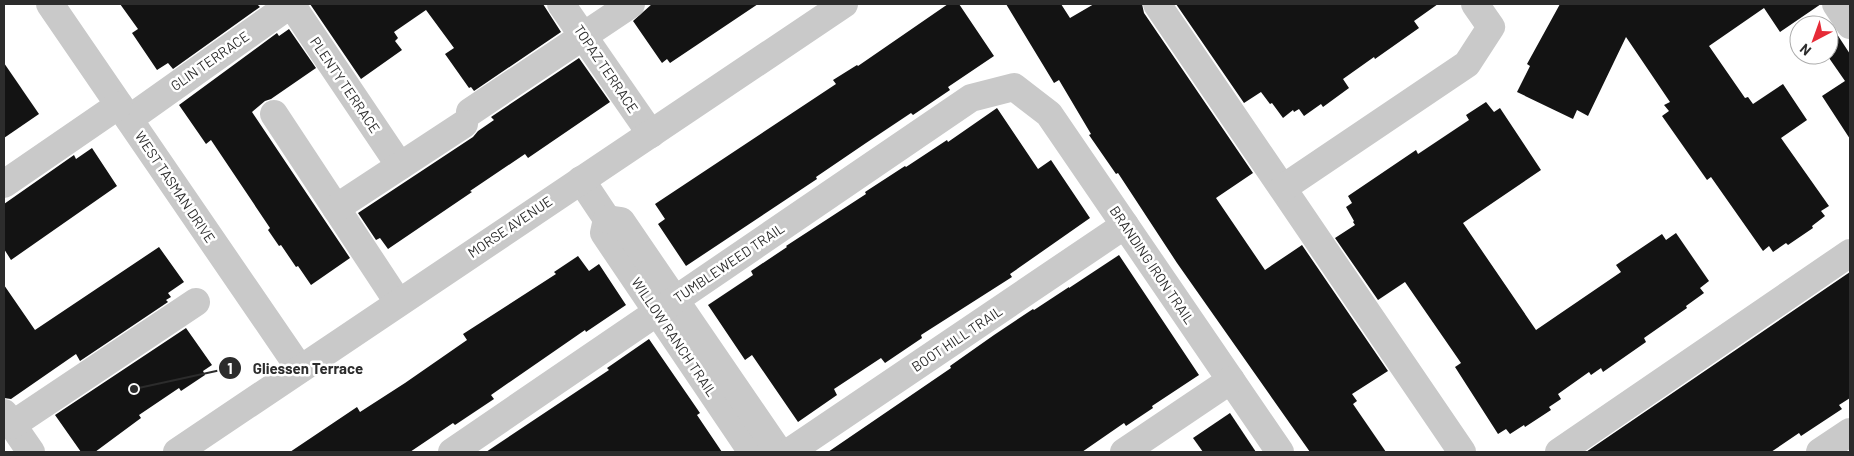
<svg xmlns="http://www.w3.org/2000/svg" width="1854" height="456" viewBox="0 0 1854 456" font-family="Barlow,sans-serif">
<style>
.building{fill:#131313}
.lines{fill:none;stroke-linecap:round;stroke-linejoin:round}
.minor{stroke:#c9c9c9;stroke-width:28}
.labels{text-anchor:middle;stroke-width:5;stroke-linejoin:round;paint-order:stroke}
.street-label{font-size:14px;fill:#2c2c2c;stroke:#fff}
.leader{fill:none;stroke:#2c2c2c;stroke-width:2}
.callout-dot{fill:#2c2c2c;stroke:#fff;stroke-width:2}
.mark-label{font-size:15px;text-anchor:middle;font-weight:bold;fill:#fff}
.callout-label{font-size:15px;text-anchor:middle;font-weight:bold;fill:#2c2c2c;stroke:#fff;stroke-width:5;stroke-linejoin:round;paint-order:stroke}
</style>
<rect width="100%" height="100%" fill="#fff"/>
<g class="building">
<polygon points="120,4 257,4 260,7 173,69 168,63 157,70 132,33 138,29"/>
<polygon points="310,4 543,4 561,32 474,91 471,87 469,88 445,54 454,48 426,10 394,32 398,38 395,41 402,50 361,79"/>
<polygon points="652,4 758,4 670,63 667,59 662,63 633,21"/>
<polygon points="948,4 959,4 994,56 948,87 950,90 913,115 911,113 866,143 816,177 817,179 686,266 658,224 665,219 655,204 836,84 833,80 857,65 858,66"/>
<polygon points="1006,4 1061,4 1070,18 1094,4 1142,4 1144,13 1253,173 1216,198 1265,270 1302,245 1388,371 1352,394 1357,401 1353,404 1386,452 1310,452 1177,263 1118,173 1116,174 1089,135 1091,134 1059,80 1054,83"/>
<polygon points="1176,4 1438,4 1414,21 1419,28 1375,59 1374,57 1343,79 1349,88 1323,107 1321,104 1304,116 1299,109 1294,112 1293,110 1283,118 1272,103 1270,104 1261,92 1244,103"/>
<polygon points="1560,4 1821,4 1780,32 1764,8 1709,46 1745,98 1748,97 1753,104 1783,84 1807,120 1781,138 1829,206 1821,211 1825,216 1812,226 1813,228 1788,245 1786,243 1773,252 1769,246 1763,251 1711,177 1707,180 1662,116 1669,111 1664,105 1670,102 1626,37 1588,116 1577,110 1573,119 1517,92 1530,66 1527,64"/>
<polygon points="1829,22 1850,54 1850,139 1822,96 1845,81 1829,58"/>
<polygon points="289,29 316,68 271,99 265,101 252,112 350,258 311,285 298,266 296,267 281,245 279,246 268,230 270,228 211,140 206,144 179,105 277,33 279,36"/>
<polygon points="579,58 610,102 528,158 525,154 470,191 472,192 388,249 380,238 376,240 358,213 473,137 478,131 494,120 491,117"/>
<polygon points="4,63 39,114 4,138"/>
<polygon points="1486,102 1494,112 1500,108 1541,170 1463,223 1536,330 1621,272 1616,265 1662,234 1666,240 1676,233 1709,281 1700,288 1704,293 1686,306 1687,308 1644,338 1646,342 1603,372 1601,368 1591,375 1589,372 1558,394 1561,399 1549,407 1551,410 1525,427 1524,425 1510,434 1506,429 1498,434 1455,367 1461,363 1405,282 1378,300 1335,238 1355,225 1353,222 1354,221 1346,207 1352,203 1348,196 1416,150 1418,154 1469,120 1466,115"/>
<polygon points="997,108 1038,169 1051,160 1090,218 1010,274 1012,277 921,335 922,338 885,363 881,358 834,389 837,395 798,422 752,355 745,360 708,305 753,275 751,271 787,247 786,246 866,194 865,192 905,166 906,167 947,140 948,142"/>
<polygon points="92,148 117,186 11,260 4,249 4,204 74,155 76,159"/>
<polygon points="159,247 184,282 168,293 171,297 166,300 168,302 80,361 76,354 11,399 4,398 4,285 35,330"/>
<polygon points="1119,255 1199,375 1152,406 1153,408 1126,426 1124,423 1082,452 828,452 951,368 950,366 994,335 1033,309 1034,310 1069,287 1069,288"/>
<polygon points="578,256 589,271 599,264 626,305 586,332 585,330 491,395 494,399 455,425 453,423 410,452 290,452 357,407 360,412 405,383 467,340 463,334 556,274 554,272"/>
<polygon points="1850,272 1850,398 1839,405 1842,409 1801,436 1799,433 1771,452 1586,452"/>
<polygon points="186,328 212,365 203,371 205,375 181,391 179,388 139,415 141,418 95,452 81,452 55,415"/>
<polygon points="649,339 700,413 697,415 722,452 486,452 609,370 607,368"/>
<polygon points="1230,413 1256,452 1203,452 1193,438"/>
</g>
<g class="lines">
<g class="minor">
<polyline points="50,4 300,369"/>
<polyline points="561,4 651,134"/>
<polyline points="1157,4 1462,452"/>
<polyline points="1836,4 1850,25"/>
<polyline points="470,112 631,4"/>
<polyline points="274,114 398,302"/>
<polyline points="129,119 291,4 400,166"/>
<polyline points="581,180 607,219 604,233 752,452"/>
<polyline points="4,184 119,105"/>
<polyline points="1283,188 1467,64 1491,27 1475,4"/>
<polyline points="336,208 464,124"/>
<polyline points="607,219 621,221 779,452"/>
<polyline points="4,413 31,452"/>
<polyline points="12,425 196,302"/>
<polyline points="177,452 844,4"/>
<polyline points="452,452 971,98 1014,87 1049,114 1280,452"/>
<polyline points="789,452 1125,225"/>
<polyline points="1124,452 1231,380"/>
<polyline points="1559,452 1850,253"/>
<polyline points="1820,452 1850,432"/>
</g>
</g>
<g class="labels">
<g class="street-label">
<text transform="translate(210 61) rotate(-35)" y="5">GLIN TERRACE</text>
<text transform="translate(606 69) rotate(56)" y="5">TOPAZ TERRACE</text>
<text transform="translate(345 85) rotate(56)" y="5">PLENTY TERRACE</text>
<text transform="translate(175 187) rotate(56)" y="5">WEST TASMAN DRIVE</text>
<text transform="translate(510 227) rotate(-34)" y="5">MORSE AVENUE</text>
<text transform="translate(729 263) rotate(-34)" y="5">TUMBLEWEED TRAIL</text>
<text transform="translate(1152 265) rotate(56)" y="5">BRANDING IRON TRAIL</text>
<text transform="translate(674 337) rotate(56)" y="5">WILLOW RANCH TRAIL</text>
<text transform="translate(957 339) rotate(-34)" y="5">BOOT HILL TRAIL</text>
</g>
</g>
<path class="leader" d="M134 389L230 368"/>
<g class="callout-dot">
<circle cx="134" cy="389" r="5"/>
<circle cx="230" cy="368" r="12"/>
</g>
<g class="mark-label">
<text x="230" y="374">1</text>
</g>
<g class="callout-label">
<text x="308" y="374">Gliessen Terrace</text>
</g>
<rect width="1854" height="456" fill="none" stroke="#2c2c2c" stroke-width="10"/>
<g transform="translate(1814 40) rotate(221)"><circle r="24" fill="#ffffff" stroke="#ababab"/>
<path d="M0-4L9 19L0 12L-9 19Z" fill="#e62b37"/>
<text y="-8" font-size="14" font-weight="bold" text-anchor="middle" fill="#2c2c2c">N</text>
</g>
</svg>
